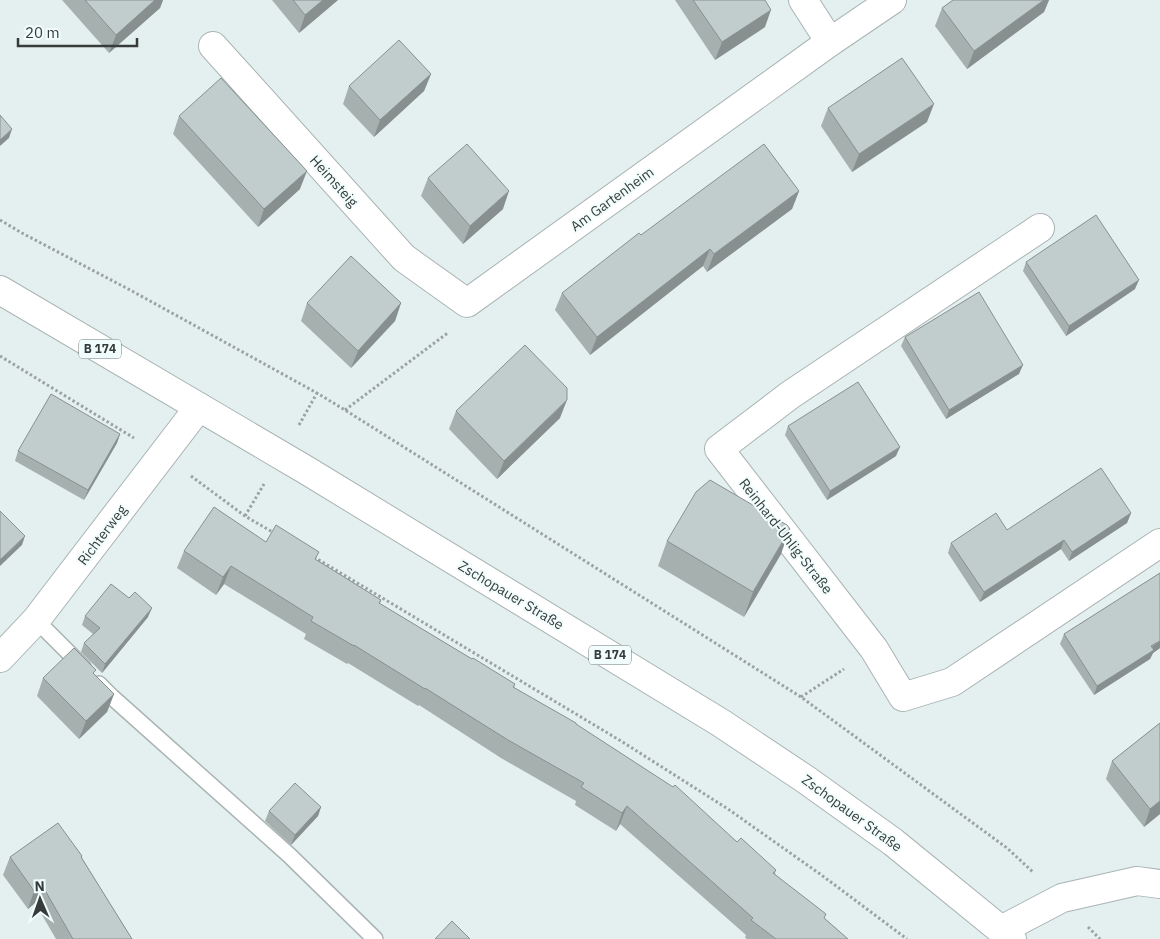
<svg xmlns="http://www.w3.org/2000/svg" width="1160" height="939" viewBox="0 0 1160 939" font-family="'IBM Plex Sans',sans-serif">
<style>
.lines{fill:none;stroke-linecap:round;stroke-linejoin:round}
.lane-casing{stroke:#a9b4b3;stroke-width:18}
.street-casing{stroke:#a9b4b3;stroke-width:30}
.primary-casing{stroke:#a9b4b3;stroke-width:30}
.path{stroke:#9aa3a2;stroke-width:3;stroke-dasharray:2.5 2.5;stroke-linecap:butt}
.lane{stroke:#fff;stroke-width:15}
.street{stroke:#fff;stroke-width:28}
.primary{stroke:#fff;stroke-width:28}
.wall{fill:#a6b0af}
.shaded-wall{fill:#87908f}
.building{fill:#c1cdcc;stroke:#87908f}
.labels{text-anchor:middle;stroke-width:4;stroke-linejoin:round;paint-order:stroke}
.shield{fill:#f1fdfc;stroke:#6f7675;stroke-width:1}
.shield-label{font-size:12px;font-weight:bold;fill:#373c3b}
.street-label{font-size:14px;fill:#373c3b;stroke:#f1fdfc}
</style>
<rect width="100%" height="100%" fill="#e4f0ef"/>
<g class="lines">
<defs>
<g id="lane">
<polyline points="36,620 83,667"/>
<polyline points="99,684 112,697 289,855 375,939"/>
</g>
<g id="street">
<polyline points="803,0 830,42"/>
<polyline points="213,46 404,258 467,303 830,42 892,0"/>
<polyline points="1040,228 790,395 719,449 874,649 903,697 952,682 1160,543"/>
<polyline points="0,658 36,620 199,407"/>
<polyline points="1001,930 1062,898 1137,881 1160,884"/>
</g>
<polyline id="primary" points="0,290 306,470 721,723 805,779 893,842 1012,939"/>
</defs>
<use href="#lane" class="lane-casing"/>
<use href="#street" class="street-casing"/>
<use href="#primary" class="primary-casing"/>
<g class="path">
<polyline points="0,220 22,233 132,291 317,393 345,410 801,697 1007,848 1034,873"/>
<polyline points="0,356 134,438"/>
<polyline points="345,410 449,332"/>
<polyline points="299,425 317,393"/>
<polyline points="191,476 245,516 274,533"/>
<polyline points="245,516 264,484"/>
<polyline points="314,557 621,741 728,809 820,874 907,939"/>
<polyline points="801,697 844,669"/>
<polyline points="1088,927 1100,939"/>
</g>
<use href="#lane" class="lane"/>
<use href="#street" class="street"/>
<use href="#primary" class="primary"/>
</g>
<g class="wall">
<polygon points="62,0 163,0 160,8 109,53"/>
<polygon points="272,0 338,0 299,33"/>
<polygon points="675,0 765,0 765,27 715,60"/>
<polygon points="953,0 1049,0 1044,12 967,69 935,26 942,8"/>
<polygon points="431,74 424,91 374,137 343,104 349,86"/>
<polygon points="828,108 927,122 852,172 821,126"/>
<polygon points="179,116 300,189 258,227 173,134"/>
<polygon points="428,178 503,209 463,244 421,196"/>
<polygon points="799,191 792,209 707,272 703,266 590,355 555,310 562,293 641,235"/>
<polygon points="1026,262 1135,289 1066,336 1023,271"/>
<polygon points="307,303 401,303 395,321 351,368 301,321"/>
<polygon points="905,337 1019,374 946,419 901,346"/>
<polygon points="456,411 560,418 497,479 449,429"/>
<polygon points="788,426 896,456 827,500 785,435"/>
<polygon points="120,434 117,443 84,500 15,461 18,451"/>
<polygon points="1131,513 1127,523 1069,561 1061,549 980,602 948,553 951,543 1007,530"/>
<polygon points="667,541 781,554 744,617 658,566"/>
<polygon points="266,542 316,560 381,600 380,604 472,659 515,684 514,688 576,724 776,870 775,874 848,939 747,939 745,938 746,935 620,824 616,831 575,805 576,801 501,758 419,705 418,706 348,663 347,664 304,639 306,634 224,584 216,595 177,568 184,551"/>
<polygon points="1160,573 1160,648 1153,653 1150,659 1094,695 1060,644 1064,634"/>
<polygon points="85,616 148,617 102,673 81,652 84,643 93,634 82,625"/>
<polygon points="94,675 114,694 107,712 79,739 37,696 43,678"/>
<polygon points="1160,723 1160,814 1144,827 1106,779 1112,761"/>
<polygon points="321,807 318,816 291,845 265,821 269,811"/>
<polygon points="10,857 82,858 132,939 56,939 35,903 28,909 3,875"/>
</g>
<g class="shaded-wall">
<polygon points="155,0 163,0 160,8 109,53 116,35"/>
<polygon points="323,0 338,0 299,33 305,15"/>
<polygon points="1044,0 1049,0 1044,12 967,69 974,51"/>
<polygon points="771,10 765,27 715,60 722,42"/>
<polygon points="431,74 424,91 374,137 380,120"/>
<polygon points="934,104 927,122 852,172 859,154"/>
<polygon points="12,129 9,138 0,146 0,140"/>
<polygon points="307,171 300,189 258,227 264,209"/>
<polygon points="509,191 503,209 463,244 470,226"/>
<polygon points="799,191 792,209 707,272 714,254"/>
<polygon points="710,249 703,266 590,355 597,337"/>
<polygon points="1139,280 1135,289 1066,336 1069,326"/>
<polygon points="401,303 395,321 351,368 358,351"/>
<polygon points="1023,365 1019,374 946,419 949,410"/>
<polygon points="567,400 560,418 497,479 504,461"/>
<polygon points="120,434 117,443 84,500 88,490"/>
<polygon points="900,447 896,456 827,500 830,491"/>
<polygon points="1131,513 1127,523 1069,561 1072,552"/>
<polygon points="790,529 781,554 744,617 753,592"/>
<polygon points="25,536 22,545 0,566 0,560"/>
<polygon points="1064,540 1061,549 980,602 984,592"/>
<polygon points="231,566 224,584 216,595 223,577"/>
<polygon points="152,608 148,617 102,673 105,664"/>
<polygon points="1160,641 1160,648 1153,653 1150,659 1094,695 1097,686"/>
<polygon points="114,694 107,712 79,739 86,721"/>
<polygon points="1160,801 1160,814 1144,827 1150,809"/>
<polygon points="627,806 620,824 616,831 622,813"/>
<polygon points="321,807 318,816 291,845 295,835"/>
<polygon points="42,885 35,903 28,909 34,891"/>
</g>
<g class="building">
<polygon points="85,0 155,0 116,35"/>
<polygon points="293,0 323,0 305,15"/>
<polygon points="693,0 765,0 771,10 722,42"/>
<polygon points="953,0 1044,0 974,51 942,8"/>
<polygon points="399,40 431,74 380,120 349,86"/>
<polygon points="902,58 934,104 859,154 828,108"/>
<polygon points="221,78 307,171 264,209 179,116"/>
<polygon points="0,115 12,129 0,140"/>
<polygon points="467,144 509,191 470,226 428,178"/>
<polygon points="764,144 799,191 714,254 710,249 597,337 562,293 639,233 641,235"/>
<polygon points="1096,215 1139,280 1069,326 1026,262"/>
<polygon points="351,256 401,303 358,351 307,303"/>
<polygon points="979,292 1023,365 949,410 905,337"/>
<polygon points="525,345 567,388 567,400 504,461 456,411"/>
<polygon points="858,382 900,447 830,491 788,426"/>
<polygon points="51,394 120,434 88,490 18,451"/>
<polygon points="1101,468 1131,513 1072,552 1064,540 984,592 951,543 996,513 1007,530"/>
<polygon points="710,480 787,525 790,529 753,592 667,541 696,492"/>
<polygon points="214,507 266,542 276,525 319,552 315,559 381,600 379,603 472,659 473,658 515,684 513,687 576,723 576,724 673,787 675,785 737,842 741,838 776,870 773,873 826,914 824,918 848,939 776,939 751,920 753,918 627,806 622,813 581,787 584,783 508,740 425,688 425,689 354,645 354,646 311,621 313,617 231,566 223,577 184,551"/>
<polygon points="0,511 25,536 0,560"/>
<polygon points="1160,573 1160,641 1151,646 1154,650 1097,686 1064,634"/>
<polygon points="111,584 129,598 135,592 152,608 105,664 84,643 100,628 85,616"/>
<polygon points="74,648 96,670 93,673 114,694 86,721 43,678"/>
<polygon points="1160,723 1160,801 1150,809 1112,761"/>
<polygon points="295,783 321,807 295,835 269,811"/>
<polygon points="58,823 82,856 81,857 132,939 73,939 42,885 34,891 10,857"/>
<polygon points="452,921 470,939 435,939"/>
</g>
<g class="labels">
<g class="shield">
<rect x="79" y="339.5" width="42" height="19" rx="4"/>
<rect x="589" y="645.5" width="42" height="19" rx="4"/>
</g>
<g class="shield-label">
<text x="100" y="353">B 174</text>
<text x="610" y="659">B 174</text>
</g>
<g class="street-label">
<text transform="translate(334 181) rotate(48)" y="5">Heimsteig</text>
<text transform="translate(612 199) rotate(-36)" y="5">Am Gartenheim</text>
<text transform="translate(102 535) rotate(-53)" y="5">Richterweg</text>
<text transform="translate(786 536) rotate(52)" y="5">Reinhard-Uhlig-Straße</text>
<text transform="translate(511 595) rotate(31)" y="5">Zschopauer Straße</text>
<text transform="translate(852 813) rotate(36)" y="5">Zschopauer Straße</text>
</g>
</g>
<g transform="translate(40 899) rotate(358)" stroke="#f1fdfc" stroke-width="4" paint-order="stroke">
<path d="M0-4L9 19L0 12L-9 19Z" fill="#373c3b"/>
<text y="-8" font-size="14" font-weight="bold" text-anchor="middle" fill="#373c3b">N</text>
</g>
<path d="M18 38v8h119v-8" fill="none" stroke="#373c3b" stroke-width="2.5"/>
<text x="25" y="38" font-size="15" fill="#373c3b" stroke="#f1fdfc" stroke-width="4" paint-order="stroke">20 m</text>
</svg>
